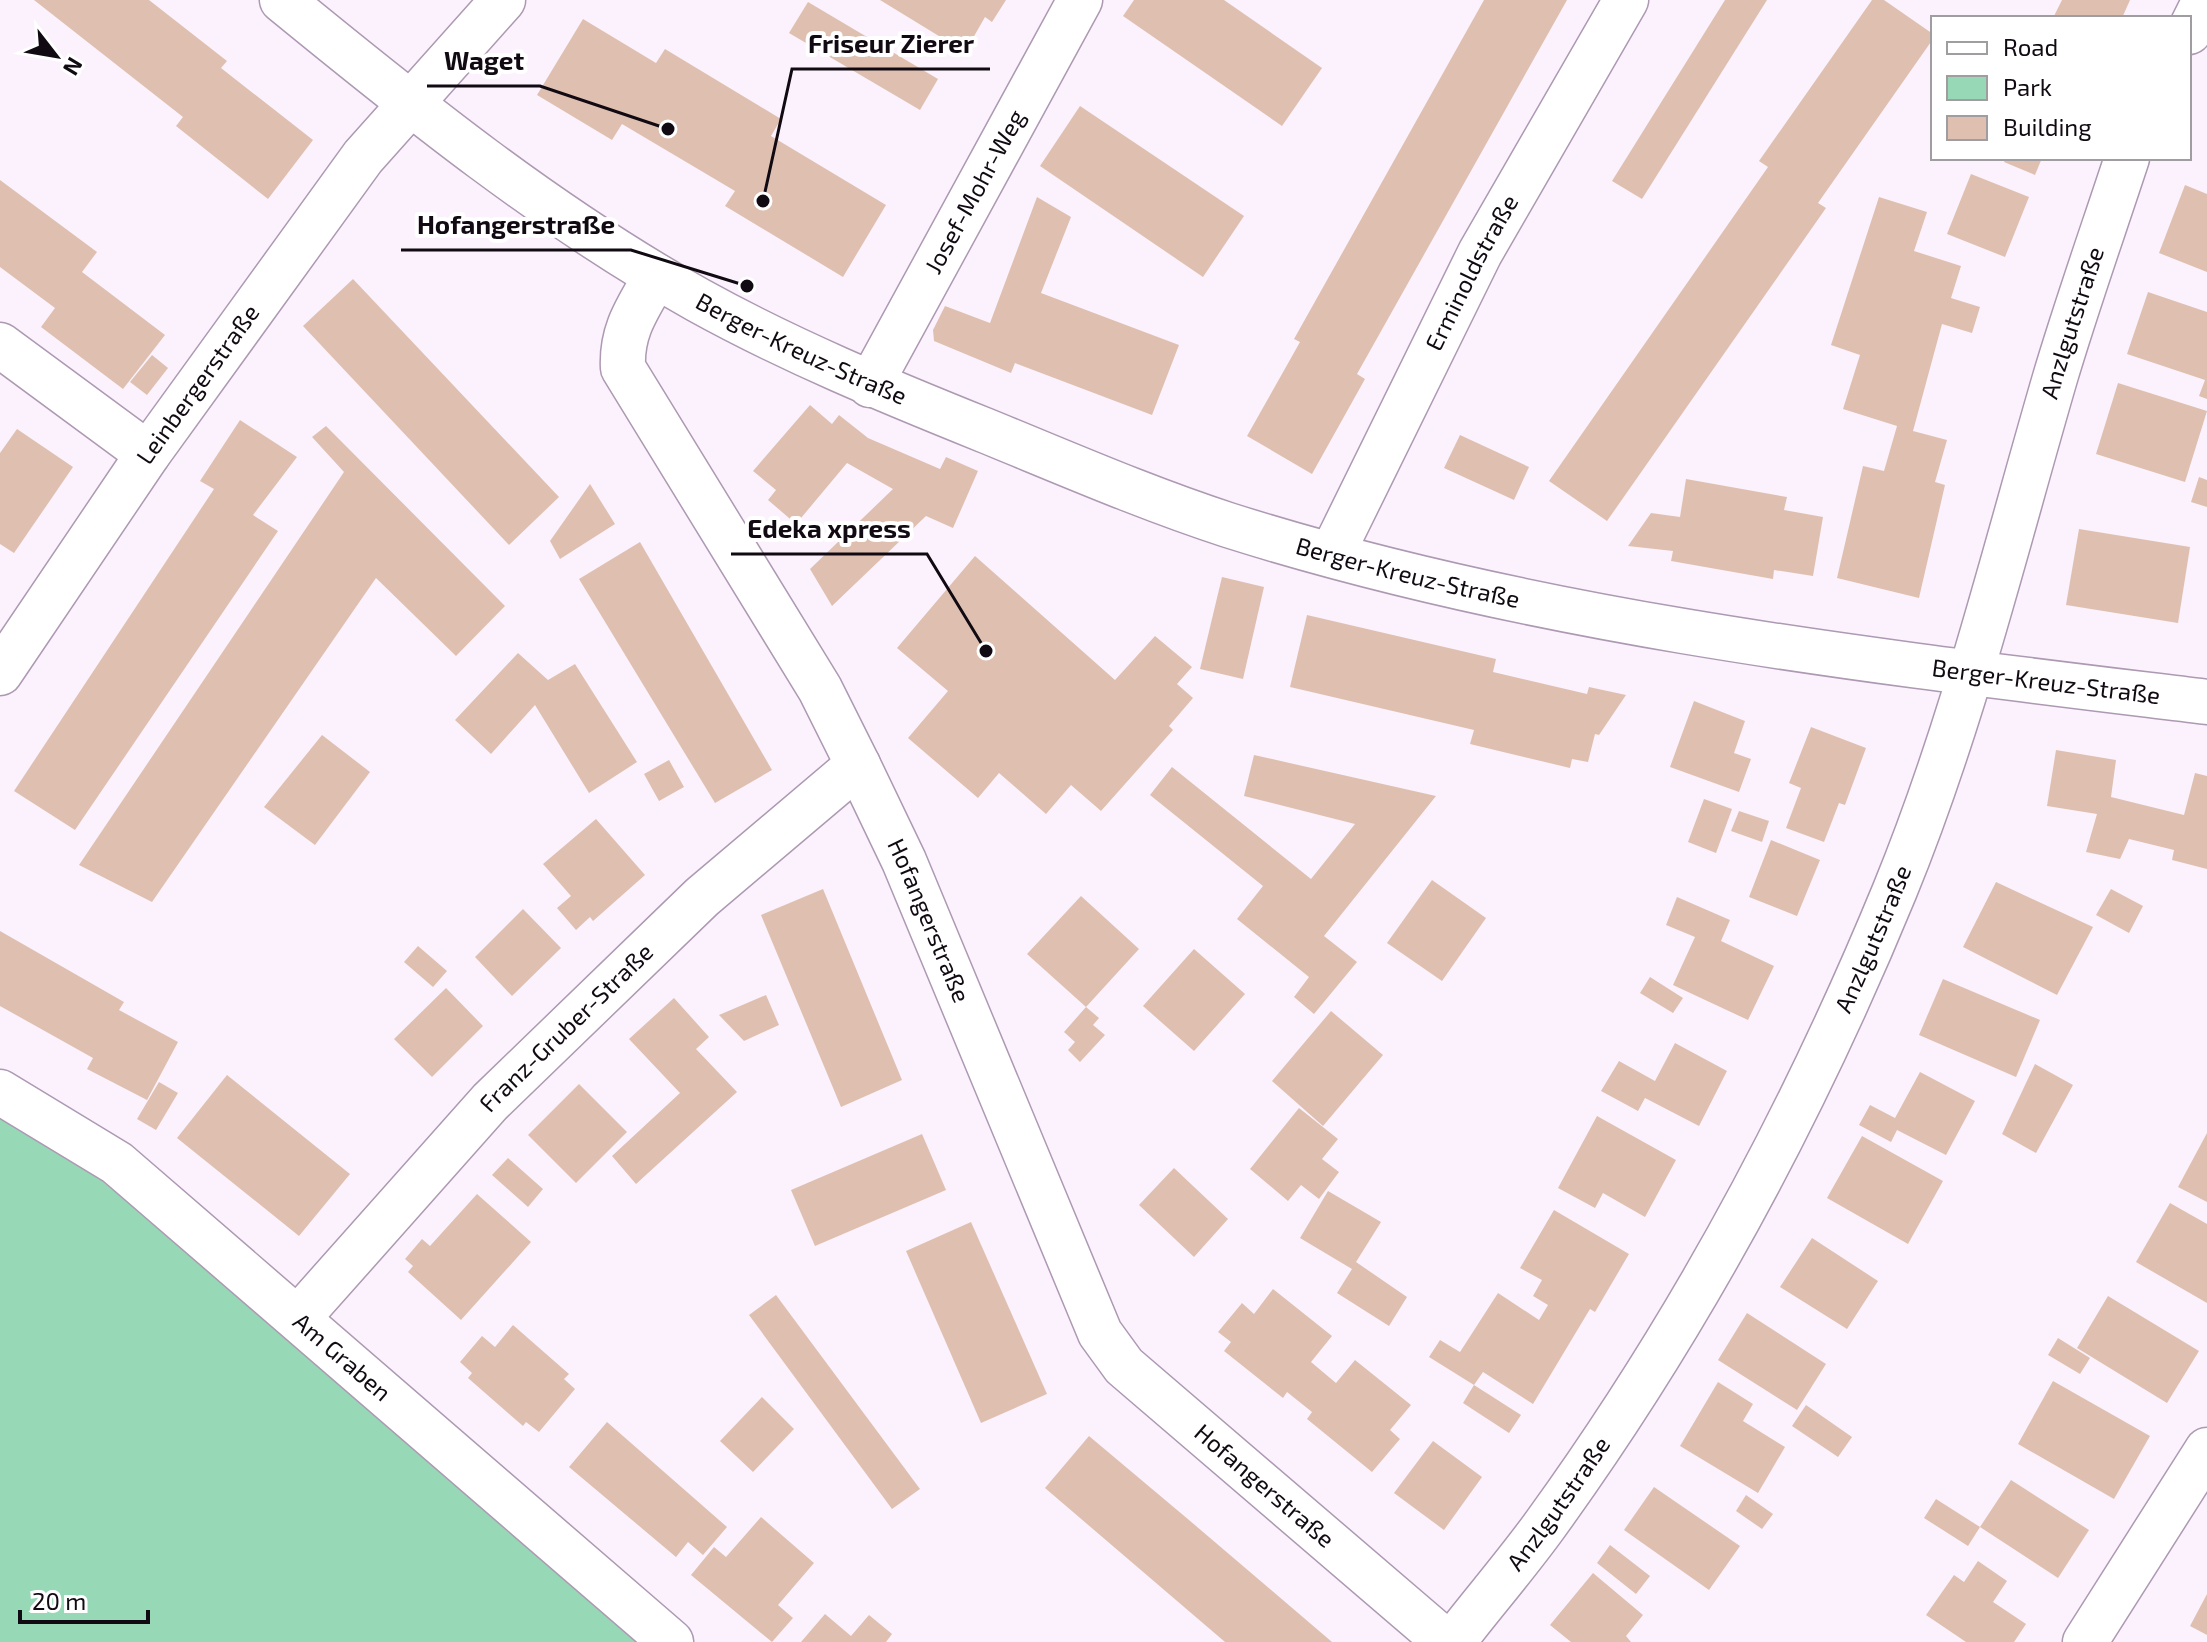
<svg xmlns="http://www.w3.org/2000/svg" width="2207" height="1642" viewBox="0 0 2207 1642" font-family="'Exo 2',sans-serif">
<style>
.green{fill:#97d8b6}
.building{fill:#dfc0b0}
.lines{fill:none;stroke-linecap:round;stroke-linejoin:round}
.minor-casing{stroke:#ad99b2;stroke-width:47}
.minor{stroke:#fff;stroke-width:44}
.labels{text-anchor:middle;stroke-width:8;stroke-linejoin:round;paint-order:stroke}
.street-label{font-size:24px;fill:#110a12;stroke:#fff}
.leader{fill:none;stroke:#110a12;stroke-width:3}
.callout-dot{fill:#110a12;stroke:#fff;stroke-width:3}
.callout-label{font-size:26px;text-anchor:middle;font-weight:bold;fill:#110a12;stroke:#fff;stroke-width:8;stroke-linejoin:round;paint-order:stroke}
</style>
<rect width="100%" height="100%" fill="#fbf2fd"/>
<polygon class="green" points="0,1114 101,1177 639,1642 0,1642"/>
<g class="building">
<polygon points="34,0 149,0 227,61 221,68 313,140 268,199 176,126 183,117"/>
<polygon points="880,0 1006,0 992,22 985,17 965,52"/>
<polygon points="1134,0 1224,0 1322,68 1282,126 1123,16"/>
<polygon points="1484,0 1567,0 1357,374 1365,379 1312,474 1247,436 1300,342 1294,339"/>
<polygon points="1725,0 1767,0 1642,199 1612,181"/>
<polygon points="1872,0 1884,0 1933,34 1933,39 1818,203 1826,208 1607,521 1549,481 1768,167 1759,161"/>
<polygon points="2062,0 2130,0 2122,18 2053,18"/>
<polygon points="808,2 938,79 920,110 789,33"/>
<polygon points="583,19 656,63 665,49 781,119 771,136 886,205 843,277 725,206 735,191 622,124 612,140 537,95"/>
<polygon points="1080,106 1244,216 1203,277 1040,166"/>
<polygon points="2006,158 2042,158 2035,175 2004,162"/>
<polygon points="1971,174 2029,197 2005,257 1947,234"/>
<polygon points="0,180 97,252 82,272 165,335 123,389 41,327 55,308 0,267"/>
<polygon points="2185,185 2207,194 2207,272 2159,253"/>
<polygon points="1037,197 1071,217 1041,293 1179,345 1152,415 1015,363 1011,373 934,341 933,330 945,306 990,323"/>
<polygon points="1879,197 1927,212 1914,251 1961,266 1951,298 1980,307 1972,333 1942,324 1913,431 1947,440 1935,482 1945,485 1919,598 1837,578 1863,466 1884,471 1897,426 1843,409 1860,355 1831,345"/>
<polygon points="353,279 559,497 509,545 303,326"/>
<polygon points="2148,292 2207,312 2207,399 2199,396 2205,380 2127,354"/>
<polygon points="152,355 168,368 147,395 130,382"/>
<polygon points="2118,383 2207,411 2185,482 2096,454"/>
<polygon points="810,405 832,424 839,415 868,438 940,469 946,457 978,471 953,528 926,516 832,606 810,569 893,489 847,463 796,524 768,500 776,490 753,471"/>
<polygon points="240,420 297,457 253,515 278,531 75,830 14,791 214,489 200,481"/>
<polygon points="326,426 505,606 456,656 376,578 152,902 79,865 344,472 312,437"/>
<polygon points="17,429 73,467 14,553 0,544 0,453"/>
<polygon points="1460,435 1529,467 1514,500 1444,468"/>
<polygon points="2199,477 2207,480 2207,507 2191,502"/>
<polygon points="1686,479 1787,497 1784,510 1823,517 1813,576 1774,570 1773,579 1671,561 1673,551 1628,546 1651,513 1680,517"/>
<polygon points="590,484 615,524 560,559 550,541"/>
<polygon points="2079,529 2190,547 2178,623 2066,605"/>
<polygon points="640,542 772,770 715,803 579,579"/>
<polygon points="975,556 1115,680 1155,636 1192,667 1177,684 1193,698 1169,726 1173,730 1101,811 1071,785 1046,814 999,773 978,798 908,738 948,691 897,648"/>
<polygon points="1222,577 1264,587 1243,679 1200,669"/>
<polygon points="1307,615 1496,659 1493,672 1587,694 1589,687 1626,695 1599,735 1595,734 1588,762 1572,759 1570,768 1470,744 1474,730 1290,687"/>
<polygon points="518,653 548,680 575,664 637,762 589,793 535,705 491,754 455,720"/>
<polygon points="1694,701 1745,721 1734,753 1751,759 1739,792 1670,767"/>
<polygon points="1811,727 1866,748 1845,805 1839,803 1824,842 1786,828 1801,788 1789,783"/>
<polygon points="322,735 370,772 315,845 264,807"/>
<polygon points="2056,750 2116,760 2111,797 2184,815 2195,773 2207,776 2207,869 2172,860 2174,850 2129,839 2120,859 2086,852 2097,814 2047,806"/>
<polygon points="1254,755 1436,796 1324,936 1357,962 1314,1014 1294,997 1309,977 1237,919 1263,886 1150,795 1172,767 1311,879 1355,824 1244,796"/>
<polygon points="669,760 684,787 659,801 644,774"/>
<polygon points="1704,799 1732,809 1716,853 1688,842"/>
<polygon points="1739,811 1769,821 1762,842 1731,831"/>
<polygon points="596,819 645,875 593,921 590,917 576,930 557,908 571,896 543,864"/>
<polygon points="1771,840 1820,860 1797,916 1749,897"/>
<polygon points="1432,880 1486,918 1442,981 1387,943"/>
<polygon points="1996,882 2093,927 2057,995 1963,947"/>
<polygon points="823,889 902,1080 841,1107 761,915"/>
<polygon points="2111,889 2143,906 2129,933 2096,915"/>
<polygon points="1081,896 1139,949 1086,1007 1027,954"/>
<polygon points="1677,897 1730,920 1721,941 1774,966 1748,1020 1673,985 1695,937 1666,925"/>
<polygon points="523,909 561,948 512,996 475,957"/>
<polygon points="0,931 124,1002 119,1010 178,1042 147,1100 87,1069 93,1058 0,1006"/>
<polygon points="418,946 447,971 433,987 404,962"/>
<polygon points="1194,949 1245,994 1194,1051 1143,1006"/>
<polygon points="1650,977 1683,998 1673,1013 1640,993"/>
<polygon points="1943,979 2040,1020 2016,1077 1919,1035"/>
<polygon points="446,988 483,1026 432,1077 394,1039"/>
<polygon points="766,995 779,1025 744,1041 719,1015"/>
<polygon points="674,998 709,1037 696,1049 737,1092 636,1184 612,1156 680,1093 629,1039"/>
<polygon points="1086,1007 1099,1018 1093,1025 1105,1035 1080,1062 1068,1050 1075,1042 1064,1032"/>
<polygon points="1331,1011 1383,1055 1323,1126 1272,1081"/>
<polygon points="1675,1043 1727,1071 1699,1126 1645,1098 1638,1111 1601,1091 1619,1061 1655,1081"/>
<polygon points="2035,1064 2073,1085 2036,1153 2002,1134"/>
<polygon points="1920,1072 1975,1101 1946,1155 1897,1130 1891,1142 1859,1125 1870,1105 1895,1118"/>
<polygon points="227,1075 350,1174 299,1236 177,1138"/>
<polygon points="159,1082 178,1093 156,1130 137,1119"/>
<polygon points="579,1084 627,1132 576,1183 528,1135"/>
<polygon points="1299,1108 1338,1139 1322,1159 1339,1172 1319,1199 1301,1185 1288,1201 1250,1169"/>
<polygon points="1597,1116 1676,1160 1645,1217 1603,1193 1595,1208 1558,1188"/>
<polygon points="2207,1133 2207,1202 2178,1187"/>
<polygon points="922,1134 946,1190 815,1246 791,1190"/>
<polygon points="1862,1136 1943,1181 1908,1244 1827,1198"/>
<polygon points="508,1158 543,1189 528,1207 492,1175"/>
<polygon points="1174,1168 1228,1219 1194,1257 1139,1205"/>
<polygon points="1328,1191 1381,1222 1356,1262 1407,1297 1389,1326 1337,1293 1352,1269 1300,1238"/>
<polygon points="477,1194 531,1242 461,1320 408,1272 413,1266 405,1259 422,1239 430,1246"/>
<polygon points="2170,1203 2207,1224 2207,1303 2136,1262"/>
<polygon points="1554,1210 1629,1254 1595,1312 1590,1309 1533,1404 1483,1372 1474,1385 1429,1357 1440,1340 1460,1352 1498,1293 1539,1320 1548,1305 1533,1296 1542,1280 1520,1268"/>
<polygon points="971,1222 1047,1394 981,1423 906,1251"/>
<polygon points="1812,1238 1878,1281 1847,1329 1780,1287"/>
<polygon points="1273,1289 1332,1336 1311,1362 1336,1383 1355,1360 1411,1405 1390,1430 1400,1439 1372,1472 1307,1419 1312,1412 1287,1392 1283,1398 1224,1351 1231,1342 1218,1332 1242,1303 1254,1314"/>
<polygon points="776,1295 920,1489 892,1509 749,1315"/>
<polygon points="2108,1296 2199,1351 2167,1403 2077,1348"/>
<polygon points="1747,1313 1826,1364 1797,1410 1718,1360"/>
<polygon points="513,1325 569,1374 564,1379 575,1389 539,1432 526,1422 523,1426 468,1378 472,1373 460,1362 482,1336 495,1347"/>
<polygon points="2058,1338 2090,1358 2080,1374 2048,1355"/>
<polygon points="2053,1381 2150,1436 2114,1499 2018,1444"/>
<polygon points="1718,1382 1753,1404 1743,1421 1785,1447 1758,1493 1680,1446"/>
<polygon points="1474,1385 1521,1415 1509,1433 1463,1403"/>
<polygon points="762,1397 794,1429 753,1472 720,1441"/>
<polygon points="1806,1405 1852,1437 1838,1457 1792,1426"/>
<polygon points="607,1422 727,1527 703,1555 688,1542 676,1557 569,1467"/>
<polygon points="1089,1436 1189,1520 1332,1642 1225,1642 1045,1488"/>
<polygon points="1433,1441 1482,1477 1444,1530 1394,1493"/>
<polygon points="2011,1480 2089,1530 2058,1578 1980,1527"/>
<polygon points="1654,1487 1740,1546 1709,1590 1624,1530"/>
<polygon points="1746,1495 1773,1514 1762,1529 1736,1511"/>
<polygon points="1936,1499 1980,1527 1968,1546 1924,1518"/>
<polygon points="761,1517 814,1563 778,1605 793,1618 772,1642 691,1575 714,1547 726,1557"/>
<polygon points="1610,1545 1650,1576 1636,1594 1597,1563"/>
<polygon points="1978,1561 2007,1581 1993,1602 2026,1624 2014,1642 1966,1642 1926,1615 1954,1575 1964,1582"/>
<polygon points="1593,1573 1643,1615 1626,1636 1631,1642 1571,1642 1550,1625"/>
<polygon points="2207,1594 2207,1635 2190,1626"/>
<polygon points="825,1614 851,1636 869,1615 892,1634 886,1642 801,1642"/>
</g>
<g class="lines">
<defs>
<g id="minor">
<path id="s1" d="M282,0c132,108 266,216 416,300 92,51 189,91 286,130 81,33 161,68 244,95 316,100 652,137 979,177"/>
<polyline points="2189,32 2205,0"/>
<path id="s2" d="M656,276c-18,32 -35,54 -33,92l197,321 38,76 46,96 196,472 24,33 322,276"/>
<polyline points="0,345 148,454"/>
<path id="s3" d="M870,385l210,-385"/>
<path id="s4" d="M1332,554l148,-301 146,-253"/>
<path id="s5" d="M0,673l148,-219 215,-297 140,-157"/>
<path id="s6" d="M0,1092l117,71 554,479"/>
<path id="s7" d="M299,1317l191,-215 212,-205 156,-132"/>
<path id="s8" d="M1453,1642c30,-39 63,-77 92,-117 142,-196 258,-411 350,-635 68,-166 110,-341 160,-512 22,-74 48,-147 72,-220"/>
<polyline points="2085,1642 2207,1450"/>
</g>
</defs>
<use href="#minor" class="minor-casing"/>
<use href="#minor" class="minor"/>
</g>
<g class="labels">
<g class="street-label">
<text dy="8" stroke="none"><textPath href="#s3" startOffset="220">Josef-Mohr-Weg</textPath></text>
<text dy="8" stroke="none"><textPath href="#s4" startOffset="314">Erminoldstraße</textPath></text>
<text dy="8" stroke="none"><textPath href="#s8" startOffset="1470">Anzlgutstraße</textPath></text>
<text dy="8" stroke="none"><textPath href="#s1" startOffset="628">Berger-Kreuz-Straße</textPath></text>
<text dy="8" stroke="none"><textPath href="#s5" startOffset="350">Leinbergerstraße</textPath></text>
<text dy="8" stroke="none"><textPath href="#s1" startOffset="1276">Berger-Kreuz-Straße</textPath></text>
<text dy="8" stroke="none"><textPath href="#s1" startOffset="1924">Berger-Kreuz-Straße</textPath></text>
<text dy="8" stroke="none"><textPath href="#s2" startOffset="732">Hofangerstraße</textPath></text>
<text dy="8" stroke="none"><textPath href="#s8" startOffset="822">Anzlgutstraße</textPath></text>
<text dy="8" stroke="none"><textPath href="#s7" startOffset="394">Franz-Gruber-Straße</textPath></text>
<text dy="8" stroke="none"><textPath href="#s6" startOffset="434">Am Graben</textPath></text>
<text dy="8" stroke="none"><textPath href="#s2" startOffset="1404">Hofangerstraße</textPath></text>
<text dy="8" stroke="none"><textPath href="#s8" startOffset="174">Anzlgutstraße</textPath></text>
</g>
</g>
<path class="leader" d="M763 201L792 69H990M668 129L540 86H427M747 286L631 250H401M986 651L927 554H731"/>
<g class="callout-dot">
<circle cx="763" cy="201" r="8"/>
<circle cx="668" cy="129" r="8"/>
<circle cx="747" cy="286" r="8"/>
<circle cx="986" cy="651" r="8"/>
</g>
<g class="callout-label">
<text x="891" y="53">Friseur Zierer</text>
<text x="484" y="70">Waget</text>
<text x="516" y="234">Hofangerstraße</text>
<text x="829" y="538">Edeka xpress</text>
</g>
<rect x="1931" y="16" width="260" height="144" fill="#ffffff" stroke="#a09da0" stroke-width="2"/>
<rect x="1947" y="42" width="40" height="12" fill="#ffffff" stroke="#a09da0" stroke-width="2"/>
<text x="2003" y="56" font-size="24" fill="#110a12">Road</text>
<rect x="1947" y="76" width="40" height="24" fill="#97d8b6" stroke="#a09da0" stroke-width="2"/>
<text x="2003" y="96" font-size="24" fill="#110a12">Park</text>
<rect x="1947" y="116" width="40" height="24" fill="#dfc0b0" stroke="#a09da0" stroke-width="2"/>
<text x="2003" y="136" font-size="24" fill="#110a12">Building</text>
<g transform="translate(56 56) rotate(121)" stroke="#ffffff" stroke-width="6" paint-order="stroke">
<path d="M0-6L14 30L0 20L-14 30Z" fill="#110a12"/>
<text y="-12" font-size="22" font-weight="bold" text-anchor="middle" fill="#110a12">N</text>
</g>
<path d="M20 1610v12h128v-12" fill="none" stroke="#110a12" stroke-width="4"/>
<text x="32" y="1610" font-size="24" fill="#110a12" stroke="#ffffff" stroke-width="6" paint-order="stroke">20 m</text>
</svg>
